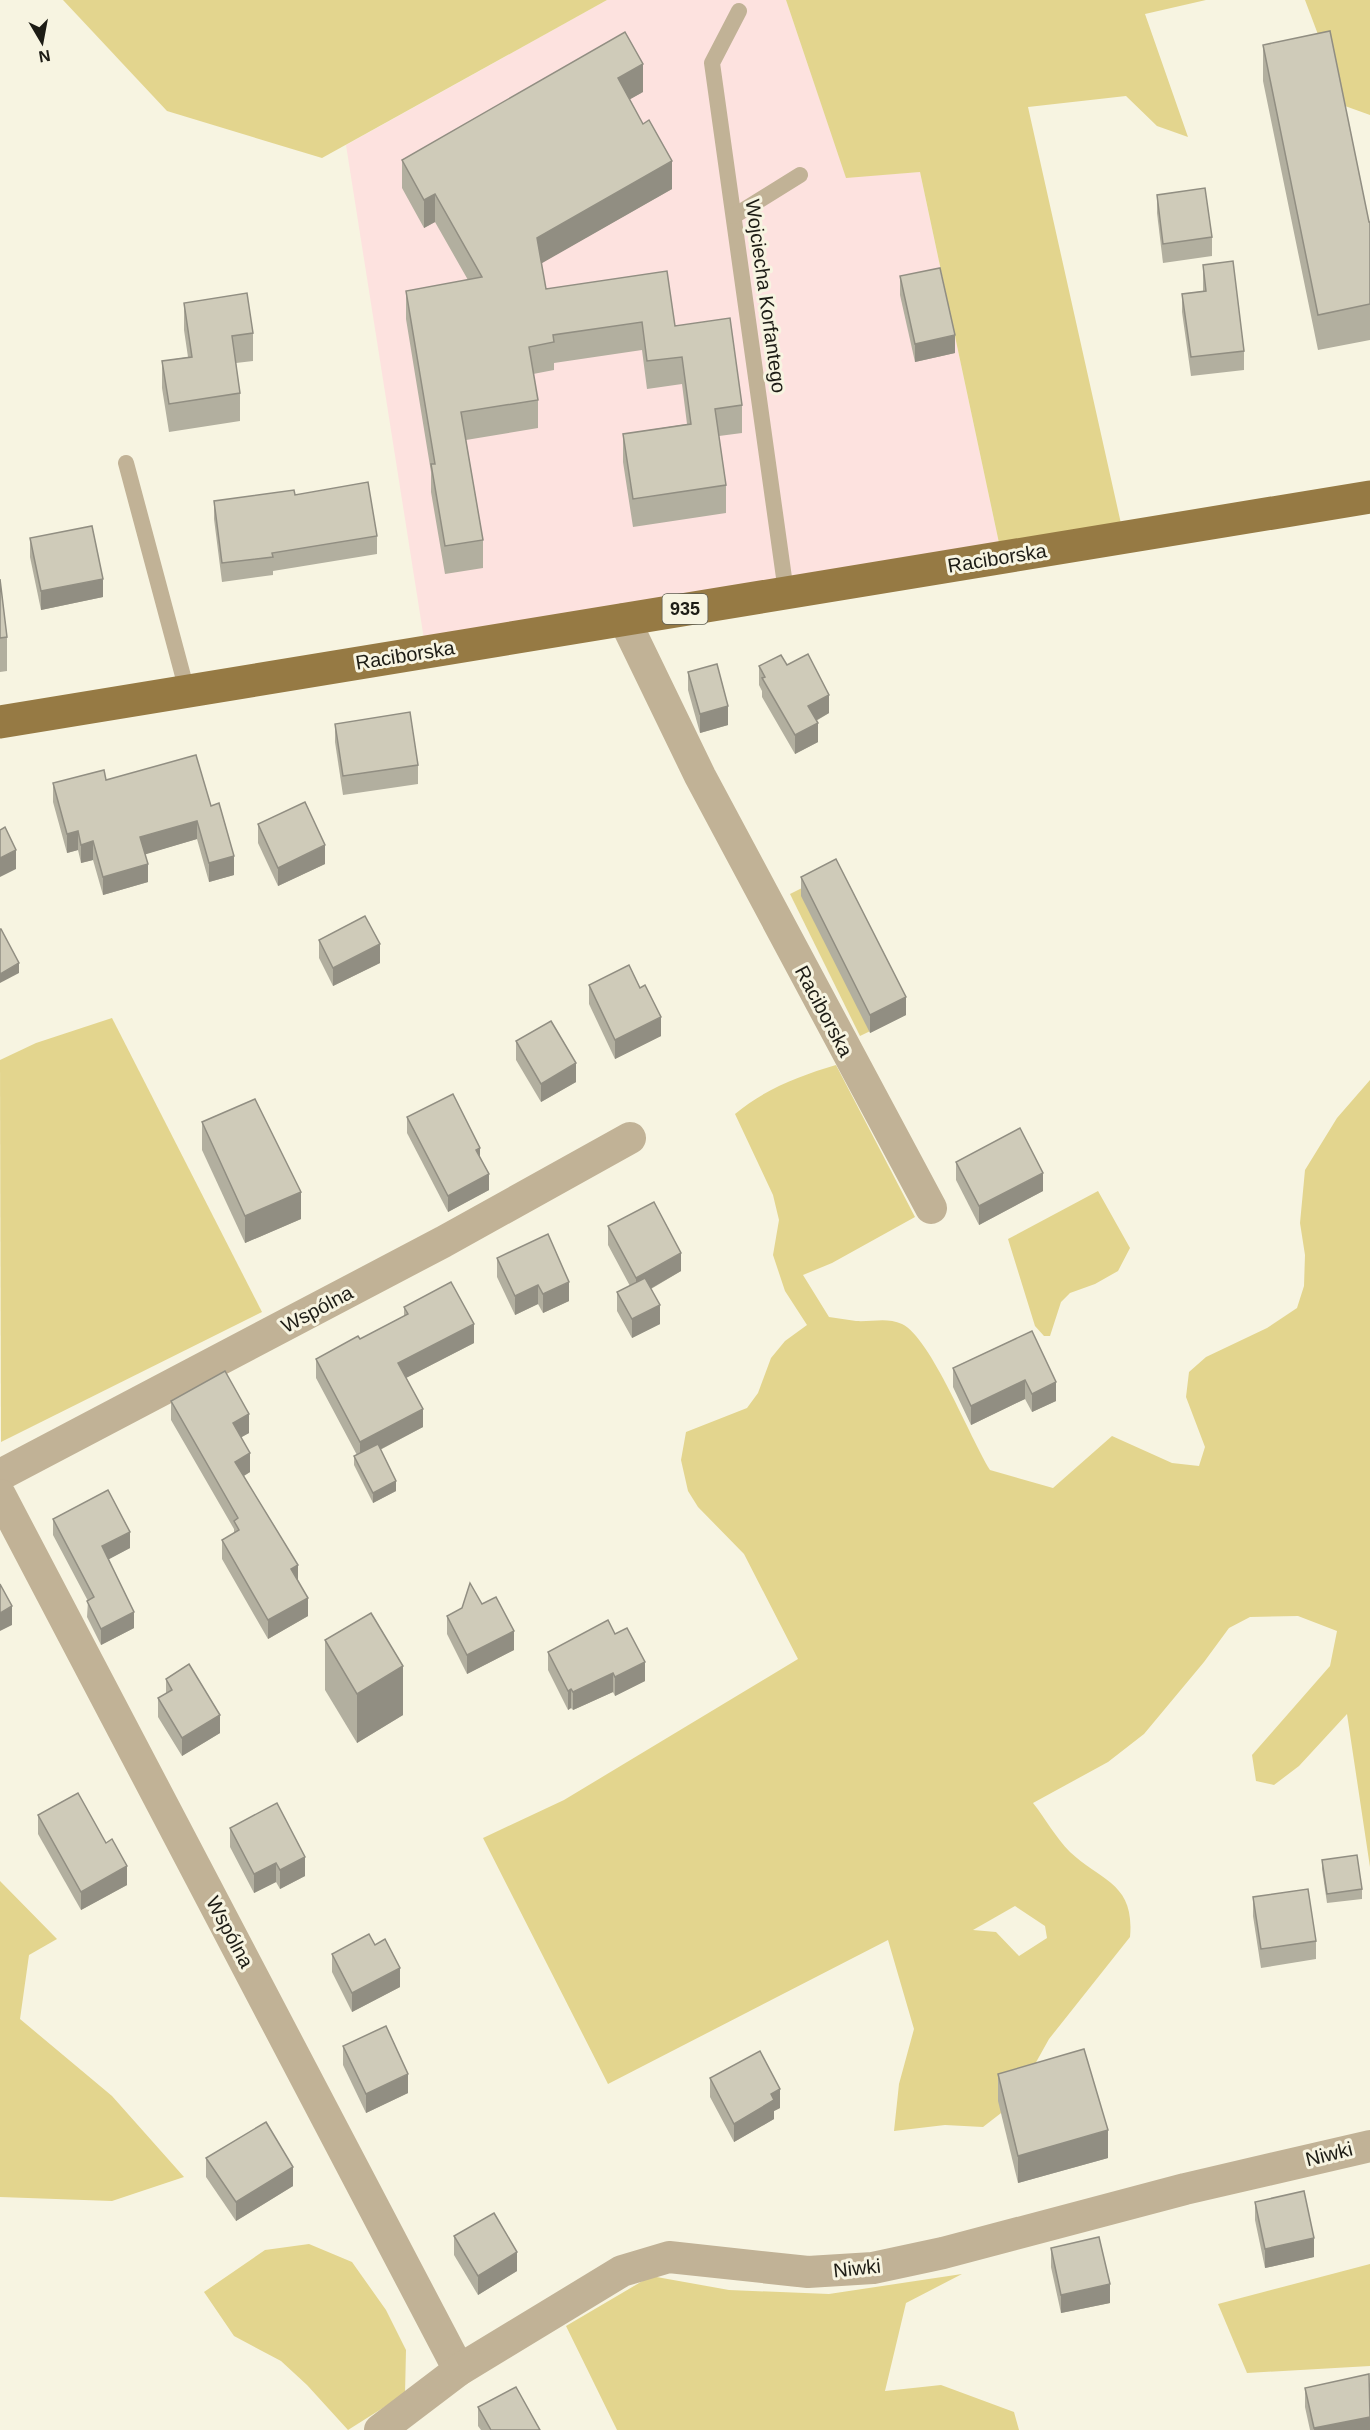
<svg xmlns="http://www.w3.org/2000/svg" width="1370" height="2430" viewBox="0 0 1370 2430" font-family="Helvetica,sans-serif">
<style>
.industrial{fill:#fde2df}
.green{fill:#e3d58e;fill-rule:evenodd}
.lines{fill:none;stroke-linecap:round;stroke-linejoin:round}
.lane{stroke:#c1b296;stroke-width:16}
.street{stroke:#c1b296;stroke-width:32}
.primary{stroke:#967a44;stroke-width:33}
.wall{fill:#b2af9f}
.shaded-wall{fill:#918e82}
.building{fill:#cfcbb9;stroke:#918e82;stroke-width:1.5}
.labels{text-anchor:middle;stroke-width:6;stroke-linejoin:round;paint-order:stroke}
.shield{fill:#f7f4e1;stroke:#5e5d52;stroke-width:1.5}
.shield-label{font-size:18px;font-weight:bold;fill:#1d1c15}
.street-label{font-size:20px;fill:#1d1c15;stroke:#f7f4e1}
</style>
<rect width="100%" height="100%" fill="#f7f4e1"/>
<polygon class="industrial" points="607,0 786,0 846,177 920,172 1002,557 426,652 346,145"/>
<g class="green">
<polygon points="63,0 607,0 322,158 167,111"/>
<polygon points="786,0 1206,0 1145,14 1188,137 1157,126 1126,96 1028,107 1124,537 1002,557 920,172 846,178"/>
<polygon points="1305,0 1370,0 1370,115 1345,106"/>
<polygon points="828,875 899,1017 860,1036 790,894"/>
<polygon points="112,1018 262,1312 1,1442 0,1060 36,1043"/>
<path d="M836,1065l79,152 -83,46 -29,12 26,42c9,1 18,3 27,4 16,1 31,-4 46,3 29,14 68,114 88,146l63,18 59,-52 60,27 27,3 6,-19 -19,-50 3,-25 17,-15 61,-29 30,-20 7,-22 1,-31 -5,-32 5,-53 32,-52 33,-38v787l-23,-153 -48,52 -25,19 -18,-4 -4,-26 78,-89 7,-35 -39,-15 -48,1 -21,11 -25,34 -60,72 -36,28 -75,41c12,15 23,35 37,49 31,29 65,31 60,85l-81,102 -29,52 -15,19 -22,17 -38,-2 -51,6 5,-47 15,-55 -26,-89 -280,144 -125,-246 81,-38 234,-141 -54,-105 -46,-47 -10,-16 -7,-31 5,-28 61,-24 11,-15 13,-35 14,-17 22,-16 -22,-34 -12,-36 6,-35 -6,-25 -38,-81c30,-25 64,-38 101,-49zM1015,1906l30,20 2,12 -28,18 -23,-24 -23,-2z"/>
<polygon points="1098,1191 1130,1248 1118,1271 1095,1284 1070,1293 1061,1302 1050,1336 1044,1336 1035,1326 1008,1239"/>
<polygon points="0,1881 57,1939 29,1955 20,2019 112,2096 184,2177 112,2201 0,2197"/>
<polygon points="309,2244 352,2262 386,2310 406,2350 405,2394 348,2430 307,2385 281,2361 234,2336 204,2292 265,2250"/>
<polygon points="1370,2264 1370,2366 1247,2373 1218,2304"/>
<polygon points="962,2274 906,2303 885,2391 941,2385 1014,2412 1019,2430 617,2430 566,2326 651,2276 729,2290 829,2294"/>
</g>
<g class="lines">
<g class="lane">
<polyline points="739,11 712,63 786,592"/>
<polyline points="734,216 800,175"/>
<polyline points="126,463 187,691"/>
</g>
<g class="street">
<polyline points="624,619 700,776 931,1208"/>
<polyline points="0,1475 443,1242 630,1138"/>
<polyline points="0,1495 459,2370"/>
<polyline points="380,2430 459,2370 622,2271 669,2257 808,2272 873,2268 943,2253 1185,2189 1370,2146"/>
</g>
<polyline class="primary" points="0,722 1370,497"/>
</g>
<g class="wall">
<polygon points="1263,45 1369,222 1370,222 1370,340 1318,350 1263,81"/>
<polygon points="643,92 630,99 672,189 541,263 546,289 675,326 742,405 742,433 719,436 726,485 726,513 633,527 623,462 623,434 687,424 682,384 647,389 642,350 554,363 554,370 533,374 538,400 538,428 466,440 483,540 483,568 445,574 431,492 431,472 406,319 406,291 468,280 435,222 424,228 402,188 402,160"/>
<polygon points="1157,195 1212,237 1212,256 1163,263 1157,213"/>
<polygon points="1203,265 1244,351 1244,370 1191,376 1182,312 1182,294 1203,291"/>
<polygon points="900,276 955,353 915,362 900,295"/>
<polygon points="184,303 253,333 253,361 236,363 240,393 240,421 169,432 162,388 162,361 188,357 184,330"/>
<polygon points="295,495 377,536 377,554 273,571 273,575 222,582 214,519 214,501"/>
<polygon points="30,538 103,597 41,610 30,557"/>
<polygon points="0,579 7,637 7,671 0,672"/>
<polygon points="787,665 829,713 816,721 818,742 795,754 762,697 762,691 759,685 759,666"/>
<polygon points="688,672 728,725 700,733 688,690"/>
<polygon points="335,724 418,765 418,784 343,795 335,742"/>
<polygon points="106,780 211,806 234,875 209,882 197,839 145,854 148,882 103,895 93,860 81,863 78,850 67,853 53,802 53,783"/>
<polygon points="258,824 325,864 278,886 258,843"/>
<polygon points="801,877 906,1015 870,1033 801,896"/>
<polygon points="319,940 380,963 333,986 319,958"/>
<polygon points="589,985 640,988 661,1036 615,1059 589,1004"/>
<polygon points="516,1041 576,1082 541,1102 516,1060"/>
<polygon points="407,1117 480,1157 489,1190 448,1212 407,1133"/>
<polygon points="202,1122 301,1219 245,1243 202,1150"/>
<polygon points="956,1162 1043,1191 979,1225 956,1180"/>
<polygon points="608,1226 681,1271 651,1289 660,1324 632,1338 617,1311 617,1292 630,1286 608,1245"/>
<polygon points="497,1258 569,1301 543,1313 538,1304 515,1315 497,1277"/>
<polygon points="404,1307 474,1343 406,1378 423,1427 380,1450 396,1491 373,1503 354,1465 354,1456 357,1455 316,1378 316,1359 360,1339 404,1316"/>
<polygon points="1032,1331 1056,1401 1032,1412 1025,1399 971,1425 953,1387 953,1368"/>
<polygon points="171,1401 249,1433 241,1437 250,1472 244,1476 298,1580 308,1616 268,1639 222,1559 222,1540 234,1533 234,1529 171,1420"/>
<polygon points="53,1519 130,1548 108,1559 134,1628 101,1645 87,1617 88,1601 53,1535"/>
<polygon points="482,1604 514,1650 467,1674 447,1634 447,1616"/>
<polygon points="615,1634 645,1681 615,1696 613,1692 573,1710 571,1708 568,1710 548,1670 548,1652"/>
<polygon points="325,1640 403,1715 357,1743 325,1690"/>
<polygon points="166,1679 220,1733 182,1756 158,1717 158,1698 166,1694"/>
<polygon points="38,1815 106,1843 127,1885 81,1910 38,1834"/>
<polygon points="230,1828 305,1876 280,1889 276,1882 254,1893 230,1847"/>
<polygon points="1322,1860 1362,1889 1362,1899 1327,1903 1322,1869"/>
<polygon points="1253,1897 1316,1941 1316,1959 1261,1968 1253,1916"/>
<polygon points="332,1954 400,1987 352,2012 332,1972"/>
<polygon points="343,2046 408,2093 366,2113 343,2065"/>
<polygon points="998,2074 1108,2158 1018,2183 998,2101"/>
<polygon points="710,2078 780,2108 774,2111 774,2119 734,2142 710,2097"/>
<polygon points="206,2158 293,2186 236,2221 206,2177"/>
<polygon points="1255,2202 1314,2257 1265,2268 1255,2220"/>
<polygon points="454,2236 517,2271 478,2295 454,2255"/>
<polygon points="1051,2248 1110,2303 1061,2313 1051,2267"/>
<polygon points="1305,2388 1370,2430 1310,2430 1305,2407"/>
<polygon points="478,2407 540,2430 481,2430 478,2426"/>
</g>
<g class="shaded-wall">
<polygon points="643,64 643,92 618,106 618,78"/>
<polygon points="672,161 672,189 537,266 537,238"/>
<polygon points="435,194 435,222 424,228 424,200"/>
<polygon points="955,335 955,353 915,362 915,344"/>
<polygon points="103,579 103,597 41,610 41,591"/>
<polygon points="829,695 829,713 808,725 808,706"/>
<polygon points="728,706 728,725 700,733 700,714"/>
<polygon points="818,723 818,742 795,754 795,735"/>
<polygon points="197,821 197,839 140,856 140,837"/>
<polygon points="78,831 78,850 67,853 67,834"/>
<polygon points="93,841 93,860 81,863 81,845"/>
<polygon points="325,845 325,864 278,886 278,868"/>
<polygon points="16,850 16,869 0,877 0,858"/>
<polygon points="234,856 234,875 209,882 209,863"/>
<polygon points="148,864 148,882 103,895 103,877"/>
<polygon points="380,944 380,963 333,986 333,968"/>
<polygon points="19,963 19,973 0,983 0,974"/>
<polygon points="906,997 906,1015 870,1033 870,1015"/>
<polygon points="661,1017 661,1036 615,1059 615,1040"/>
<polygon points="576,1063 576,1082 541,1102 541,1084"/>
<polygon points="480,1148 480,1164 476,1150"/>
<polygon points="1043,1173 1043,1191 979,1225 979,1206"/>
<polygon points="489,1174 489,1190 448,1212 448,1196"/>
<polygon points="301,1192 301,1219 245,1243 245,1216"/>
<polygon points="681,1253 681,1271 636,1297 636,1278"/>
<polygon points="569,1282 569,1301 543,1313 543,1294"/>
<polygon points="538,1285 538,1304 515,1315 515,1296"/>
<polygon points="660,1305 660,1324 632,1338 632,1319"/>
<polygon points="474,1324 474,1343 398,1382 398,1363"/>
<polygon points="1025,1380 1025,1399 971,1425 971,1406"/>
<polygon points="1056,1382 1056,1401 1032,1412 1032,1394"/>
<polygon points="423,1409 423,1427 360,1460 360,1442"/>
<polygon points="249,1414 249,1433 233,1442 233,1423"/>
<polygon points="250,1453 250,1472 235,1481 235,1462"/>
<polygon points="396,1481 396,1491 373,1503 373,1493"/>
<polygon points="130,1532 130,1548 102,1563 102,1546"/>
<polygon points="298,1565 298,1583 291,1569"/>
<polygon points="308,1598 308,1616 268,1639 268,1620"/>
<polygon points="12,1606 12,1625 0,1631 0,1613"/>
<polygon points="134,1612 134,1628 101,1645 101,1629"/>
<polygon points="514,1631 514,1650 467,1674 467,1655"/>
<polygon points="645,1662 645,1681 615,1696 615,1677"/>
<polygon points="403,1666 403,1715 357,1743 357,1694"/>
<polygon points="613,1673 613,1692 573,1710 573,1692"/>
<polygon points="571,1689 571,1708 568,1710 568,1691"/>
<polygon points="220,1715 220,1733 182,1756 182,1738"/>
<polygon points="305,1857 305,1876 280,1889 280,1870"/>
<polygon points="276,1863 276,1882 254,1893 254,1874"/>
<polygon points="127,1866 127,1885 81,1910 81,1892"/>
<polygon points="400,1968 400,1987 352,2012 352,1993"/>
<polygon points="408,2074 408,2093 366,2113 366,2094"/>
<polygon points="780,2089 780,2108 774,2111 774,2119 734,2142 734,2124 771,2094"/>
<polygon points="1108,2130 1108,2158 1018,2183 1018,2156"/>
<polygon points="293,2167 293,2186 236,2221 236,2202"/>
<polygon points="1314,2238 1314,2257 1265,2268 1265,2249"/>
<polygon points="517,2252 517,2271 478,2295 478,2276"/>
<polygon points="1110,2284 1110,2303 1061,2313 1061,2295"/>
<polygon points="1370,2417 1370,2430 1314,2430 1314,2428"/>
</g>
<g class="building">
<polygon points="1330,31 1369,222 1370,222 1370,304 1318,315 1263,45"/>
<polygon points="625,32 643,64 618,78 643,124 649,120 672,161 537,238 546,289 667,271 675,326 730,318 742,405 715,409 726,485 633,499 623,434 691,424 682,357 647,361 642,322 553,335 554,342 529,347 538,400 461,412 483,540 445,546 431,464 435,464 406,291 482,277 435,194 424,200 402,160"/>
<polygon points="1205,188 1212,237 1163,244 1157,195"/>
<polygon points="1233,261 1244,351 1191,357 1182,294 1206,291 1203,265"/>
<polygon points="940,268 955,335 915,344 900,276"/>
<polygon points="247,293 253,333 232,336 240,393 169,404 162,361 192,357 184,303"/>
<polygon points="368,482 377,536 272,553 273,557 222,563 214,501 294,490 295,495"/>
<polygon points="92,526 103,579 41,591 30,538"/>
<polygon points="0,579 7,637 0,638"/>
<polygon points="808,654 829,695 808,706 818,723 795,735 762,678 765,677 759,666 781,655 787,665"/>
<polygon points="717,664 728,706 700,714 688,672"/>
<polygon points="410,712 418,765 343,776 335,724"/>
<polygon points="196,755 211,806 219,803 234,856 209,863 197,821 140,837 148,864 103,877 93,841 81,845 78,831 67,834 53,783 104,770 106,780"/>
<polygon points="305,802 325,845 278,868 258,824"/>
<polygon points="5,827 16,850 0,858 0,830"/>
<polygon points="836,859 906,997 870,1015 801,877"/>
<polygon points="365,916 380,944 333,968 319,940"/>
<polygon points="0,929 1,929 19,963 0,974"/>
<polygon points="629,965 640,988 645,985 661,1017 615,1040 589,985"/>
<polygon points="551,1021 576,1063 541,1084 516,1041"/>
<polygon points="453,1094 480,1148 476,1150 489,1174 448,1196 407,1117"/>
<polygon points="255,1099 301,1192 245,1216 202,1122"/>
<polygon points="1020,1128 1043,1173 979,1206 956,1162"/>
<polygon points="654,1202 681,1253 636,1278 608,1226"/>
<polygon points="548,1234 569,1282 543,1294 538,1285 515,1296 497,1258"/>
<polygon points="645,1278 660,1305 632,1319 617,1292"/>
<polygon points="451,1282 474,1324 398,1363 423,1409 360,1442 316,1359 358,1336 360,1339 408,1314 404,1307"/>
<polygon points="1032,1331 1056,1382 1032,1394 1025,1380 971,1406 953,1368"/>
<polygon points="225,1371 249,1414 233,1423 250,1453 235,1462 298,1565 291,1569 308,1598 268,1620 222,1540 239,1530 234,1521 238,1518 171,1401"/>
<polygon points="378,1444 396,1481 373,1493 354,1456"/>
<polygon points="108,1490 130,1532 102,1546 134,1612 101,1629 87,1601 94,1597 53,1519"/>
<polygon points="470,1583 482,1604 496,1597 514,1631 467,1655 447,1616 462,1608"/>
<polygon points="0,1584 12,1606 0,1613"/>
<polygon points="371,1613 403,1666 357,1694 325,1640"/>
<polygon points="608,1620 615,1634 627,1628 645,1662 615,1677 613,1673 573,1692 571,1689 568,1691 548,1652"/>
<polygon points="189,1664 220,1715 182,1738 158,1698 172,1690 166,1679"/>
<polygon points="78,1793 106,1843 112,1839 127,1866 81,1892 38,1815"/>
<polygon points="277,1803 305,1857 280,1870 276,1863 254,1874 230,1828"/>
<polygon points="1357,1855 1362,1889 1327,1894 1322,1860"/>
<polygon points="1308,1889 1316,1941 1261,1949 1253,1897"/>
<polygon points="369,1934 375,1945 385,1939 400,1968 352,1993 332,1954"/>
<polygon points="386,2026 408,2074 366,2094 343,2046"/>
<polygon points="1084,2049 1108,2130 1018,2156 998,2074"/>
<polygon points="760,2051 780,2089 771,2094 774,2100 734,2124 710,2078"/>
<polygon points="266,2122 293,2167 236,2202 206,2158"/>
<polygon points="1304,2191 1314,2238 1265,2249 1255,2202"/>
<polygon points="494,2213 517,2252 478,2276 454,2236"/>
<polygon points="1099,2237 1110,2284 1061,2295 1051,2248"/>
<polygon points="1369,2374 1370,2417 1314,2428 1305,2388"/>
<polygon points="516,2387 540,2430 491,2430 478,2407"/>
</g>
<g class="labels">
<rect class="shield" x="662.5" y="594" width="45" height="30" rx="4.5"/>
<g class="shield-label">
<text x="685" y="615">935</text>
</g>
<g class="street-label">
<text transform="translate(766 296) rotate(82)" y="7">Wojciecha Korfantego</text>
<text transform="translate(997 558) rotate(-9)" y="7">Raciborska</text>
<text transform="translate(405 655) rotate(-9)" y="7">Raciborska</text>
<text transform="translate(824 1011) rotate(62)" y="7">Raciborska</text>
<text transform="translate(317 1309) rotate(-28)" y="7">Wspólna</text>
<text transform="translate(230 1932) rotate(62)" y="7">Wspólna</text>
<text transform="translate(1329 2154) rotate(-14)" y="7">Niwki</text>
<text transform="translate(857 2268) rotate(-6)" y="7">Niwki</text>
</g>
</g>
<g transform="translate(42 42) rotate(170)" stroke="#f7f4e1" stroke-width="4.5" paint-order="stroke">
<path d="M0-4.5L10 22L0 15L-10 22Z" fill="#1d1c15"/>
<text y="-9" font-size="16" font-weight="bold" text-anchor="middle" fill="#1d1c15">N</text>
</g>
</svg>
